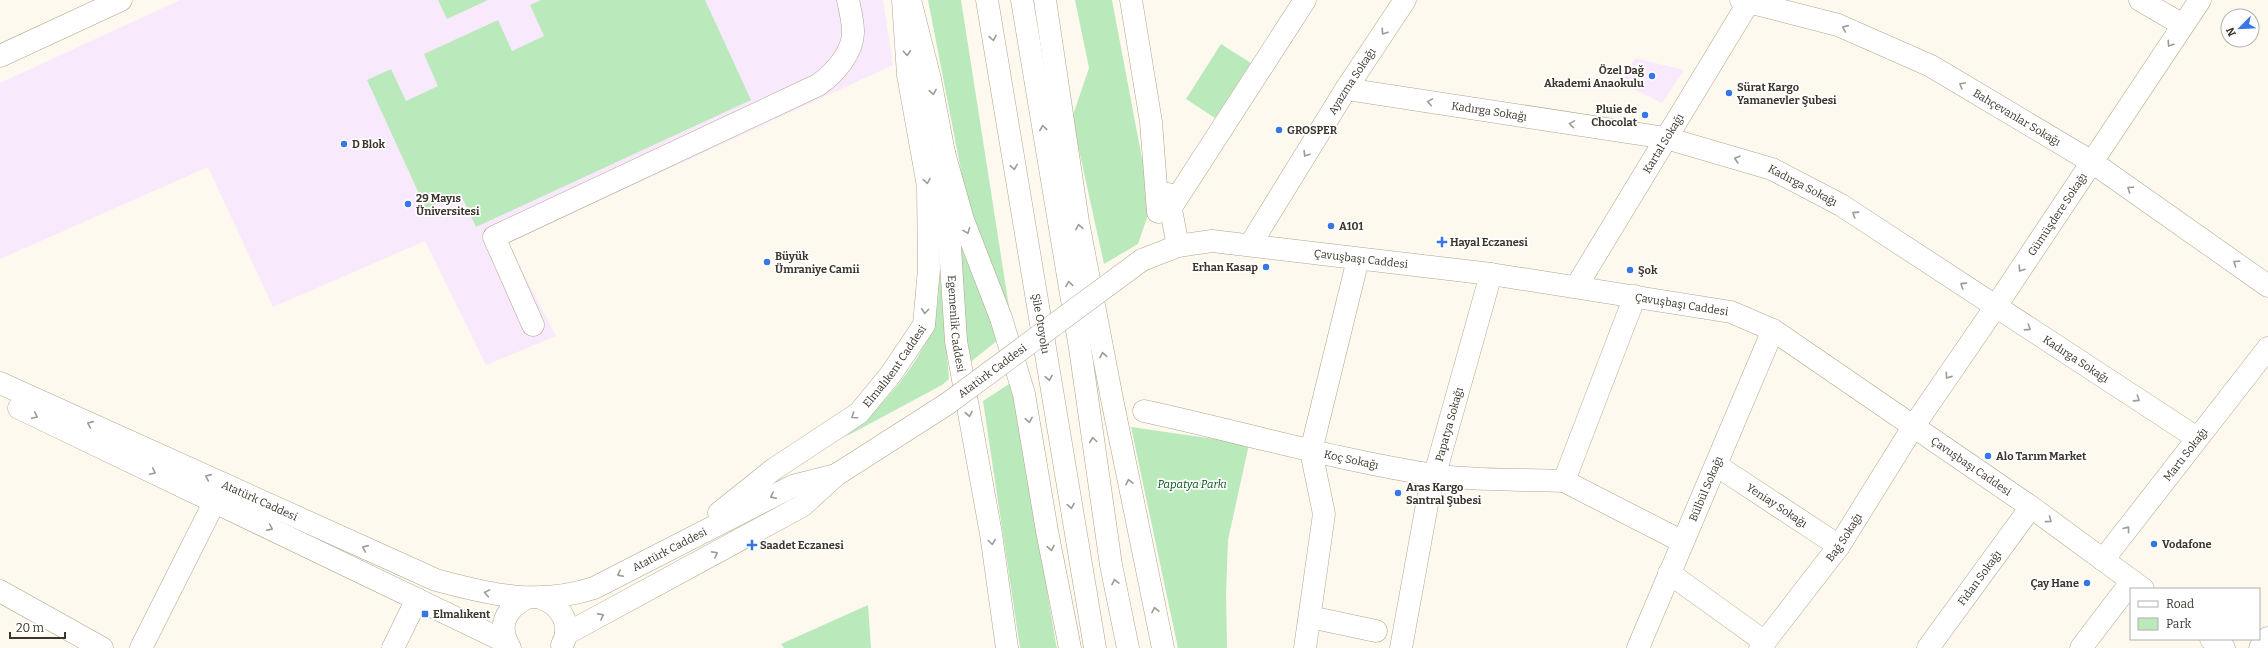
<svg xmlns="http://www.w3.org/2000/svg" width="2268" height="648" viewBox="0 0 2268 648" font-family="Bitter,serif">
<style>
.education{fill:#f9e9fc}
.green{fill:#bae9bc}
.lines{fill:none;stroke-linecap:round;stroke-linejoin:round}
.minor-casing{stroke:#b1a48c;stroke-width:23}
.major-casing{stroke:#b1a48c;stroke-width:23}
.highway-casing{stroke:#b1a48c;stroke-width:23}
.minor{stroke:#fff;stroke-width:22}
.major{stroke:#fff;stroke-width:22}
.highway{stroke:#fff;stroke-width:22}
.major-bridge-casing{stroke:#b1a48c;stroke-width:23;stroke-linecap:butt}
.major-bridge{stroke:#fff;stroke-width:22}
.oneway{stroke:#9e9a96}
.poi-dot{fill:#3677e5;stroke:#fff;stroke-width:1.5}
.labels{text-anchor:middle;stroke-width:3.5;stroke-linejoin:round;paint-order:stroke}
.poi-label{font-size:11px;font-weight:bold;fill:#3c362d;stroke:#fff;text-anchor:start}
.street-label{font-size:11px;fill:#3c362d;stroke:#fff}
.park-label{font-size:11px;font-style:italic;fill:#005117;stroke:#fff}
</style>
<rect width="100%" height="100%" fill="#fef9ef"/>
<g class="education">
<polygon points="180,0 883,0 893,65 508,243 556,336 486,365 425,241 273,307 208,167 0,259 0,83"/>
<polygon points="1635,58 1684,70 1662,103 1621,83"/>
</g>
<g class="green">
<polygon points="438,0 488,0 447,19"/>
<polygon points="541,0 705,0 751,100 476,227 460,193 426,209 367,80 391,69 406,101 438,86 424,54 498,20 512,51 544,36 530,5"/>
<polygon points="928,0 961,0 1011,320 970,217"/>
<polygon points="1075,0 1112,0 1151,206 1138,244 1104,264 1072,118 1089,68"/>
<polygon points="1221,44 1251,63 1215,118 1186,99"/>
<polygon points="958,231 998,340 968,364"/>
<path d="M940,274l9,105 -7,6 -97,52c38,-32 72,-67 89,-115 5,-15 4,-33 6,-48z"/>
<polygon points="1012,382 1056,644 1057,648 1020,648 983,401"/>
<polygon points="1131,427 1249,444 1228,540 1226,593 1227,648 1178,648"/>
<polygon points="868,605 871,648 784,648 781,644"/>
</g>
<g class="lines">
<defs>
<g id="minor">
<path id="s1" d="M910,0l20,79 14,74 12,188 35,193 16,114"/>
<polyline points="1045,0 1078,222 1112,399 1163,648"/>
<polyline points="1131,0 1151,122 1158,212 1170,209 1305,0"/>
<path id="s2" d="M1741,0l97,25 93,41 161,96 176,124"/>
<polyline points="2140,0 2183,25"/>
<polyline points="0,56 121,0"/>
<path id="s3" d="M1346,89l320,49 106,31 69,36 356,233"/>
<polyline points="1168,194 1178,246"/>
<path id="s4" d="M1250,245l96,-156 59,-89"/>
<path id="s5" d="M1576,287l174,-287"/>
<polyline points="1635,296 1564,481 1683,542"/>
<path d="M533,325l-39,-88 324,-152c16,-11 36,-33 35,-54 0,-10 -3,-21 -5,-31"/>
<path id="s6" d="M1144,411c97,21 192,49 290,64 40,6 89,4 130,6"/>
<path id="s7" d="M1716,465l123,81"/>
<path id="s8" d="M2103,560l165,-212"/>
<polyline points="1669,573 1765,642"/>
<polyline points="0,591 102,648"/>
<polyline points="1310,617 1376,631"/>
<polyline points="141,648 215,501"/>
<polyline points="393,648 417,599"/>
<polyline points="1305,648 1324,514 1311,451 1358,259"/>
<path id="s9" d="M1401,648l27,-149 63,-225"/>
<path id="s10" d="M1638,648l135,-318"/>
<path id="s11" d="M1760,648l79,-102 74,-119"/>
<path id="s12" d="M1928,648l103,-141"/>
<polyline points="2081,648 2132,581"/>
<polyline points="2260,648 2268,638"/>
</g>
<g id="major">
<path id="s13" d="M1142,260l36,-14 34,-5 279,33 240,38 42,18 258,177 112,82"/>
<path id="s14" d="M0,383l436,197c55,15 102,26 158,8l199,-102 43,-11"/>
<polyline points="19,408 506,642"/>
<path id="s15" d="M1913,427l83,-121 204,-306"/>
<path id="s16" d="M719,513l55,-44 85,-56 32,-39 33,-49 5,-56 -1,-83 -20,-111 -5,-75"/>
<path d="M541,598c20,7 32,27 21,47"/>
<polyline points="566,634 802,506 836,475 947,404"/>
<polyline points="2211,639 2224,648"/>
<path d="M510,648c-13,-22 -5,-38 15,-49"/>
</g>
<g id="highway">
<path id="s17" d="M987,0l108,648"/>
<polyline points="1022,0 1080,348 1111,565 1128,648"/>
<polyline points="944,153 963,220 1001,318 1024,394 1047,531 1070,648"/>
</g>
</defs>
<use href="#minor" class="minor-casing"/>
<use href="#major" class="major-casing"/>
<use href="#highway" class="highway-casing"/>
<use href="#minor" class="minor"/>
<use href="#major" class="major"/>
<use href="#highway" class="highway"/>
<defs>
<g id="major-bridge">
<path id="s18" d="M947,404l195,-144"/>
</g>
</defs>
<use href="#major-bridge" class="major-bridge-casing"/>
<use href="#major-bridge" class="major-bridge"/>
</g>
<defs><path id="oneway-chevron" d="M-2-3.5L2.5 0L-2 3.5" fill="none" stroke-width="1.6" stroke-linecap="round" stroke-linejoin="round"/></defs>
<g class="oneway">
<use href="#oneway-chevron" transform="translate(1845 28) rotate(-156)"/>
<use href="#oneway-chevron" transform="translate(1384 32) rotate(124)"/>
<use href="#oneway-chevron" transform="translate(993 38) rotate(81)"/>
<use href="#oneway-chevron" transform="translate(2170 44) rotate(124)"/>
<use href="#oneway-chevron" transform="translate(907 53) rotate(86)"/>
<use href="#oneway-chevron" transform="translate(1962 85) rotate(-149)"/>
<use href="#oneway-chevron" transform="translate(933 92) rotate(80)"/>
<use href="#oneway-chevron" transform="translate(1430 102) rotate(-171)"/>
<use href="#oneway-chevron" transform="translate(1572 124) rotate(-171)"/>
<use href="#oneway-chevron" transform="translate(1043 128) rotate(-99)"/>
<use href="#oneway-chevron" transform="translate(1306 154) rotate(122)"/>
<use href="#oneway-chevron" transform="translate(1737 159) rotate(-164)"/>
<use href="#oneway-chevron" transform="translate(1014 167) rotate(81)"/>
<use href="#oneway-chevron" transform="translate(927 181) rotate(81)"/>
<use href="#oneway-chevron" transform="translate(2130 189) rotate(-145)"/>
<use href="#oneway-chevron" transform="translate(1855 214) rotate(-147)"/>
<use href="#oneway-chevron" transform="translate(1079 227) rotate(-100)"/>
<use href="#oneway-chevron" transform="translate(967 231) rotate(69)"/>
<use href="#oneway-chevron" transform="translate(2236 263) rotate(-145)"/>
<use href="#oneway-chevron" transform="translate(2021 269) rotate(124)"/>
<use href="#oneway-chevron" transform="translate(1069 284) rotate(-99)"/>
<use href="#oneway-chevron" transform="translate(1963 285) rotate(-147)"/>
<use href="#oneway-chevron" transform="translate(925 311) rotate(95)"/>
<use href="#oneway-chevron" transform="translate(2028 328) rotate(33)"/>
<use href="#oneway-chevron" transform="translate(1103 355) rotate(-101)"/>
<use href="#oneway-chevron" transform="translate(1948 376) rotate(125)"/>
<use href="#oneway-chevron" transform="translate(1049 378) rotate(80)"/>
<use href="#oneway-chevron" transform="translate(2137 399) rotate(33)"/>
<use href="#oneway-chevron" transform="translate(969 414) rotate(80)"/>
<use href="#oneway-chevron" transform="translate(35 416) rotate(25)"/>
<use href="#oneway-chevron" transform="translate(854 416) rotate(145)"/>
<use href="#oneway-chevron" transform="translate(1029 420) rotate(80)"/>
<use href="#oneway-chevron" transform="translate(90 424) rotate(-156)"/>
<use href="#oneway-chevron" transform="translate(1093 440) rotate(-98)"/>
<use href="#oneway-chevron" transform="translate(153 472) rotate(25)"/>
<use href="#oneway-chevron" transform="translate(208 477) rotate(-156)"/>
<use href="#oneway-chevron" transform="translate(1129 482) rotate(-102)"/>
<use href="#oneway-chevron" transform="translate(773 496) rotate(153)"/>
<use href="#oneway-chevron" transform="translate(1071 506) rotate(80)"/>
<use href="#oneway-chevron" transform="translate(2049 520) rotate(36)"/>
<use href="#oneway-chevron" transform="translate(270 528) rotate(26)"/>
<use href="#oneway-chevron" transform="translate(2127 529) rotate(-52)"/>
<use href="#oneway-chevron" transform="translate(992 542) rotate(82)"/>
<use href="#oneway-chevron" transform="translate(365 548) rotate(-156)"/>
<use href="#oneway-chevron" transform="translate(1051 548) rotate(79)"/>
<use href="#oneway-chevron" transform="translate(715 554) rotate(-28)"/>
<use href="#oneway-chevron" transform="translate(620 574) rotate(153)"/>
<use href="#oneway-chevron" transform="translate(1115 582) rotate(-102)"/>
<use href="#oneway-chevron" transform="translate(487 593) rotate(-170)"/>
<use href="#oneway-chevron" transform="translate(1155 610) rotate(-102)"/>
<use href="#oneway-chevron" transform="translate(601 616) rotate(-28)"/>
</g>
<g class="poi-dot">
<circle cx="1652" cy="76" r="4"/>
<circle cx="1729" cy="93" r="4"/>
<circle cx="1645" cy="115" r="4"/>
<circle cx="1279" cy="130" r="4"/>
<circle cx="344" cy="144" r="4"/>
<circle cx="408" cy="204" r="4"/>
<circle cx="1331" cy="226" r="4"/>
<path d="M1440 236h4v4h4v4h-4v4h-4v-4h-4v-4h4z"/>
<circle cx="767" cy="262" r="4"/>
<circle cx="1266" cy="267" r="4"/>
<circle cx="1630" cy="270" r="4"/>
<circle cx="1988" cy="456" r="4"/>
<circle cx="1398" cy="493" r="4"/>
<circle cx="2154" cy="544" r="4"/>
<path d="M750 539h4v4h4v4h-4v4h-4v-4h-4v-4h4z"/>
<circle cx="2087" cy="583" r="4"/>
<rect x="421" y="610" width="8" height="8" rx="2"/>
</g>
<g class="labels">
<g class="poi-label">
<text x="1644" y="74" text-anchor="end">Özel Dağ<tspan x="1644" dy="13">Akademi Anaokulu</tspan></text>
<text x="1737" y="91">Sürat Kargo<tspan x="1737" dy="13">Yamanevler Şubesi</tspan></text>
<text x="1637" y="113" text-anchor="end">Pluie de<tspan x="1637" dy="13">Chocolat</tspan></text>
<text x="1287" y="134">GROSPER</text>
<text x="352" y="148">D Blok</text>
<text x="416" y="202">29 Mayıs<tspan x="416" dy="13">Üniversitesi</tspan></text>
<text x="1339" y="230">A101</text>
<text x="1450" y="246">Hayal Eczanesi</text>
<text x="775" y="260">Büyük<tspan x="775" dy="13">Ümraniye Camii</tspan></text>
<text x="1258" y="271" text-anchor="end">Erhan Kasap</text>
<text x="1638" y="274">Şok</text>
<text x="1996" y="460">Alo Tarım Market</text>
<text x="1406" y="491">Aras Kargo<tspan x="1406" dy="13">Santral Şubesi</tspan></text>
<text x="2162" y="548">Vodafone</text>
<text x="760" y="549">Saadet Eczanesi</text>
<text x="2079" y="587" text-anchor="end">Çay Hane</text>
<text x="433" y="618">Elmalıkent</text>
</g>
<g class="street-label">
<text dy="4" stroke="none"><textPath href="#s4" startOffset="193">Ayazma Sokağı</textPath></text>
<text dy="4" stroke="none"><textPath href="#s3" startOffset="145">Kadırga Sokağı</textPath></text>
<text dy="4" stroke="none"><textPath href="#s2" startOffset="302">Bahçevanlar Sokağı</textPath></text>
<text dy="4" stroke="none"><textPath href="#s5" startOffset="168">Kartal Sokağı</textPath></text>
<text dy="4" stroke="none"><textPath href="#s3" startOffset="469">Kadırga Sokağı</textPath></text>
<text dy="4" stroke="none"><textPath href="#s15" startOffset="257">Gümüşdere Sokağı</textPath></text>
<text dy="4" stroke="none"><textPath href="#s13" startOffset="223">Çavuşbaşı Caddesi</textPath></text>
<text dy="4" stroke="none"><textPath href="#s13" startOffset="547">Çavuşbaşı Caddesi</textPath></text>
<text dy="4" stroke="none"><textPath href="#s1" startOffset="328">Egemenlik Caddesi</textPath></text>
<text dy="4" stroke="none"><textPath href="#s17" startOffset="328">Şile Otoyolu</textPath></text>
<text dy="4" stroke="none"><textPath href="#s3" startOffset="793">Kadırga Sokağı</textPath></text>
<text dy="4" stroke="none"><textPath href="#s16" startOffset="231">Elmalıkent Caddesi</textPath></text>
<text dy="4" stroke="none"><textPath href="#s18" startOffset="56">Atatürk Caddesi</textPath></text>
<text dy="4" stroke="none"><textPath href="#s9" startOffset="229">Papatya Sokağı</textPath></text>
<text dy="4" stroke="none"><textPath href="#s8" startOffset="134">Martı Sokağı</textPath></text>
<text dy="4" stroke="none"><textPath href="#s6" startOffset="213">Koç Sokağı</textPath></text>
<text dy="4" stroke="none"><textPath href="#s13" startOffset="883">Çavuşbaşı Caddesi</textPath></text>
<text dy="4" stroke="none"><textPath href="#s10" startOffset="173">Bülbül Sokağı</textPath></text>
<text dy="4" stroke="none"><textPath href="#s14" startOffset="285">Atatürk Caddesi</textPath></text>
<text dy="4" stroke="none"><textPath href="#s7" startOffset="73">Yeniay Sokağı</textPath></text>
<text dy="4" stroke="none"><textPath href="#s11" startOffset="139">Bağ Sokağı</textPath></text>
<text dy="4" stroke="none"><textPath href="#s14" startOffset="724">Atatürk Caddesi</textPath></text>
<text dy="4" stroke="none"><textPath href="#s12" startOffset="87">Fidan Sokağı</textPath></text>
</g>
<g class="park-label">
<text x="1192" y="488">Papatya Parkı</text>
</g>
</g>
<rect x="2130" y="588" width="130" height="52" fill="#ffffff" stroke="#b1afab"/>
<rect x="2138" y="601" width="20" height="6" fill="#ffffff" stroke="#b1afab"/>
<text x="2166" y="608" font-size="12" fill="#3c362d">Road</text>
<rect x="2138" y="618" width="20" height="12" fill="#bae9bc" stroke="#b1afab"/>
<text x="2166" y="628" font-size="12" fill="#3c362d">Park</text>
<g transform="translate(2240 28) rotate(246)"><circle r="19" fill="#ffffff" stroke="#b1afab"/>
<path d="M0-3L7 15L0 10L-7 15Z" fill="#3677e5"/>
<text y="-6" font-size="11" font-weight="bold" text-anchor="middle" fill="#3c362d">N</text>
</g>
<path d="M10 632v6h55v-6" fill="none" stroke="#3c362d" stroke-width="2"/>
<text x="16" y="632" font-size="12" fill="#3c362d" stroke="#ffffff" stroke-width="3" paint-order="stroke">20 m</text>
</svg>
